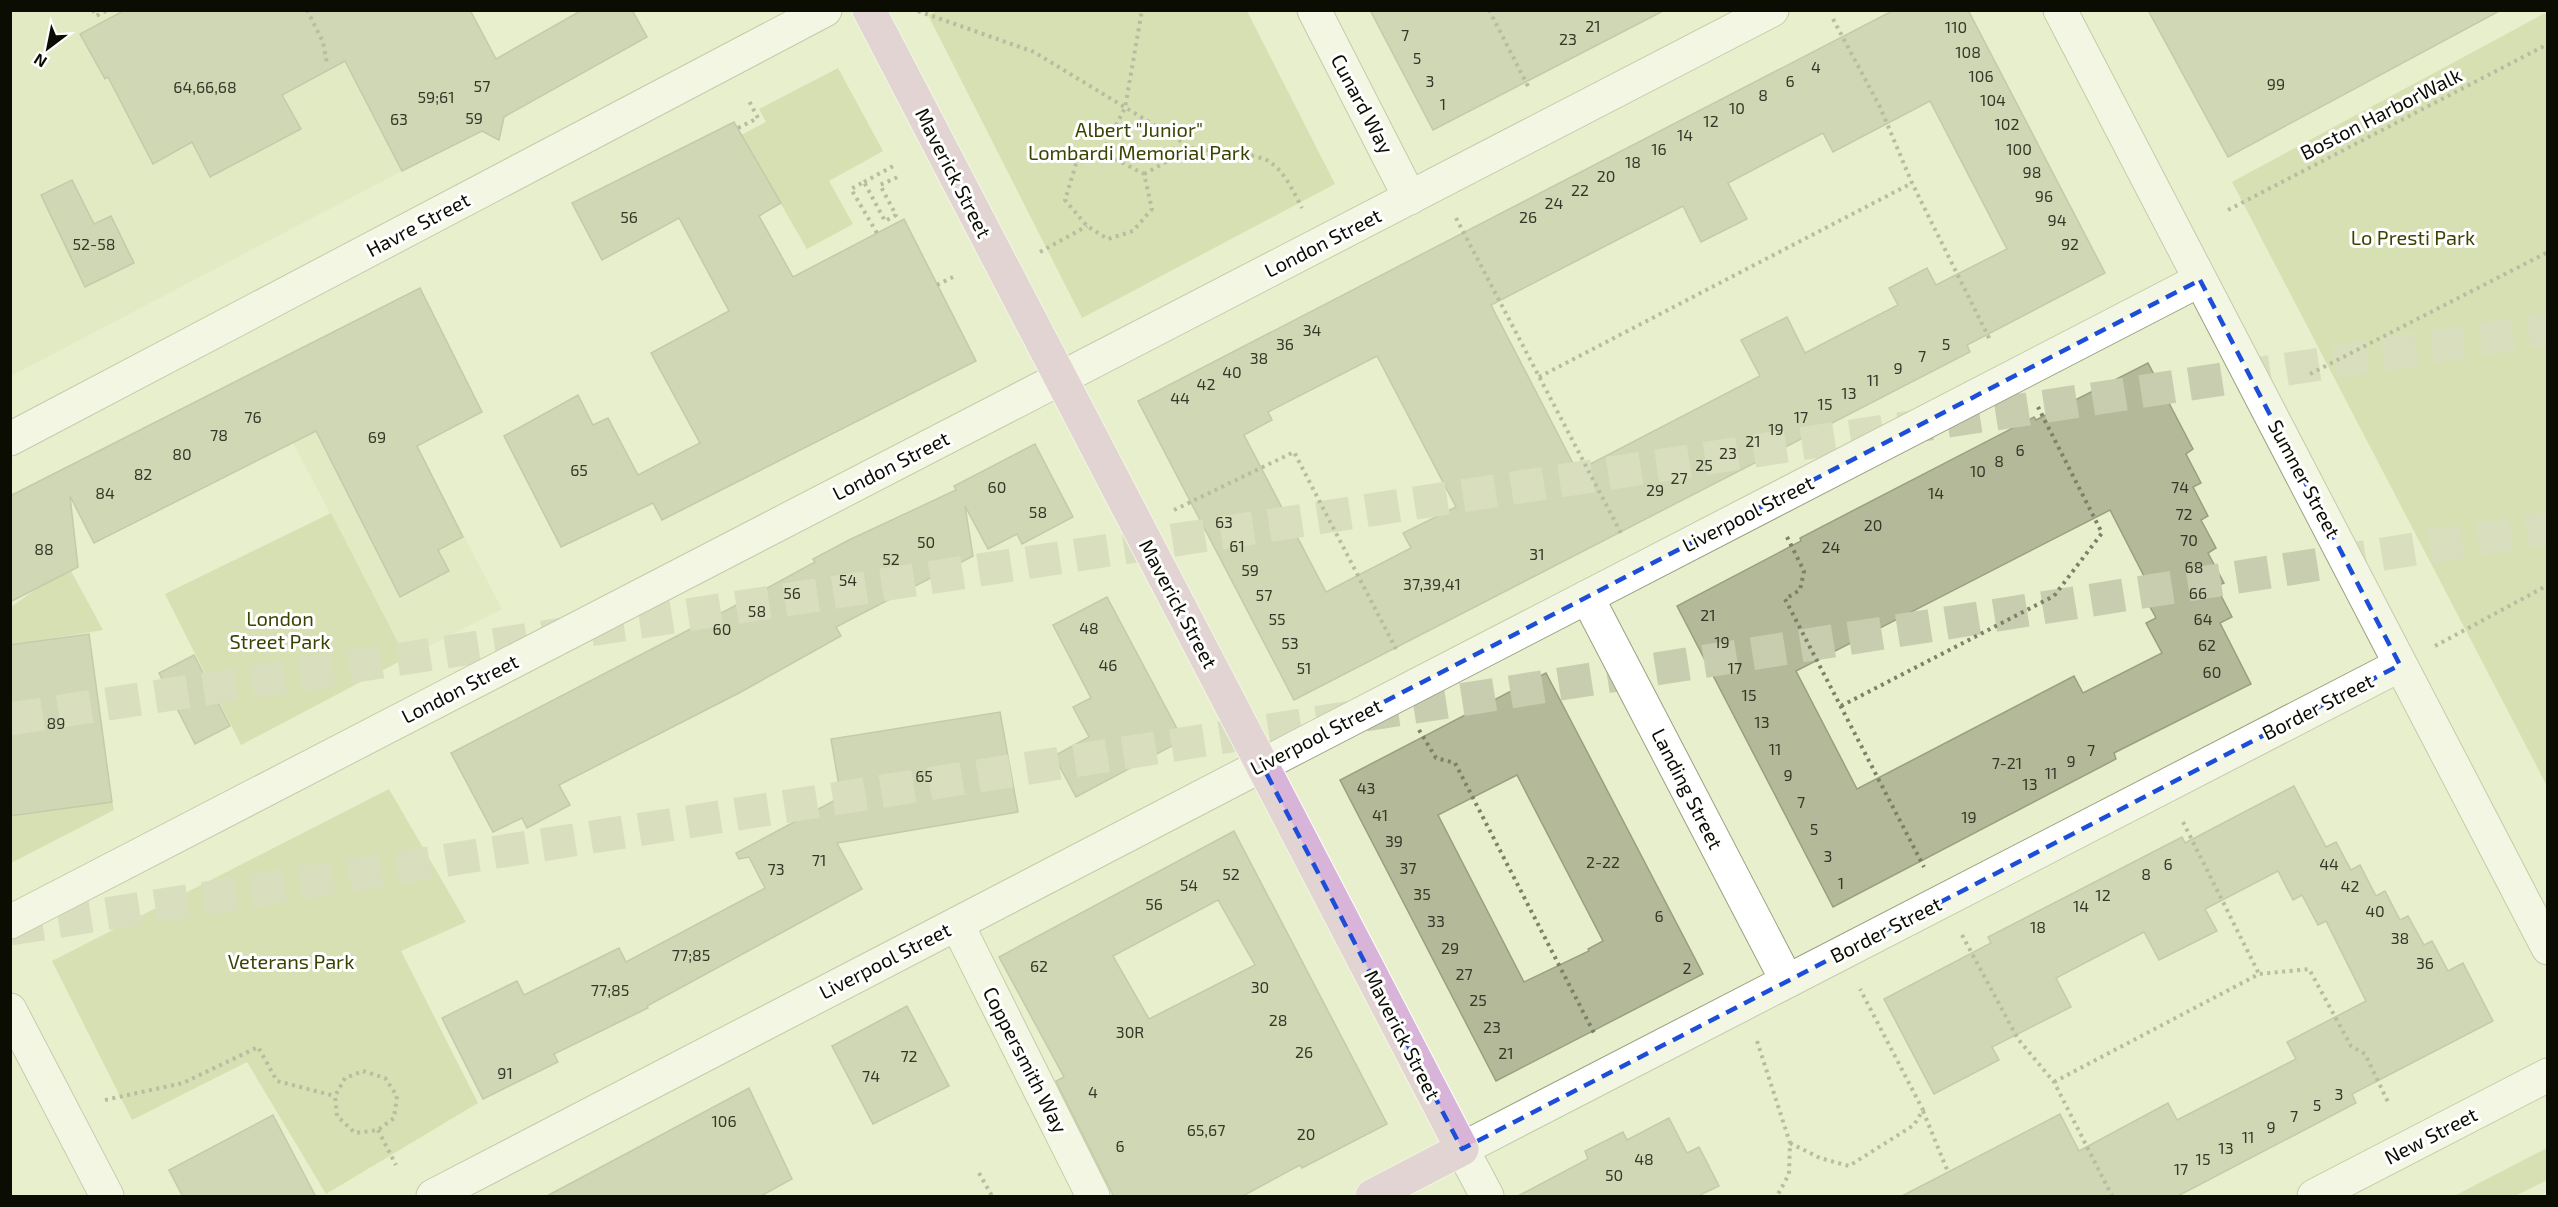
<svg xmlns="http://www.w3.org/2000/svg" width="2558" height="1207" viewBox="0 0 2558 1207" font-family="'Exo 2',sans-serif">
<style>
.built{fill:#dce4ba}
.green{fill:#c4ce94}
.building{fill:#b4ba99;stroke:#999f7f;stroke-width:1.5;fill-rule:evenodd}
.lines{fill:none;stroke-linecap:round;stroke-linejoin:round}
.highway-tunnel{stroke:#c7cdae;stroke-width:33;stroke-dasharray:33 16;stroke-linecap:butt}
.minor-casing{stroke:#9ba181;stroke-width:35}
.major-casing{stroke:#fff;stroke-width:35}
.path{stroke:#7c816a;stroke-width:4;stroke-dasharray:3 4.5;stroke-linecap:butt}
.minor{stroke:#fff;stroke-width:33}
.major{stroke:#d9b4d9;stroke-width:33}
.marked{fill:none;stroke:#1d4ed8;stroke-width:4.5;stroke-dasharray:12 8;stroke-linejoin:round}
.labels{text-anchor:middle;stroke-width:6;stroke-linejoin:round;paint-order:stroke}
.number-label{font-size:16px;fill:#353828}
.street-label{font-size:20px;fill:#0b0d03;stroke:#fff}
.park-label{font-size:20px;fill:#3c4302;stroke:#fff}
</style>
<rect width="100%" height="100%" fill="#e8efcc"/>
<g class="built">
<polygon points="11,11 353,11 327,25 402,171 11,376"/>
<polygon points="420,288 482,412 417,446 502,609 406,658 293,443 287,445 251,374"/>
</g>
<g class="green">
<polygon points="937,11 1247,11 1335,184 1082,318 928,15"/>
<polygon points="2547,12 2547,786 2232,182"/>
<polygon points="838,68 883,151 829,181 853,224 807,249 741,135 766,122 759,109"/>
<polygon points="331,513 406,658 241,745 165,594"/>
<polygon points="71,571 103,630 11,645 11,607 39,587"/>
<polygon points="389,789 466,922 401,951 478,1103 326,1194 247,1062 132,1120 52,961"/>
<polygon points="112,802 114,810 11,863 10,816"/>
<polygon points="2547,1148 2547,1180 2515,1196 2454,1196"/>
</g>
<g class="building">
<polygon points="125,10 470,10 496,59 582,10 632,10 647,37 504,117 499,140 482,131 402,171 345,61 282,95 301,129 210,177 192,142 153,164 108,77 105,79 80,34"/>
<polygon points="1370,10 1665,10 1433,130"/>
<path d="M1894,10h74l137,263 -138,72 3,7 -676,348 -156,-299zM1930,101l77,148 -71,36 -9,-17 -38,20 9,17 -93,48 -18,-36 -46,23 19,36 -183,95 -86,-166 192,-99 18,36 46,-23 -19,-36 95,-50 10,19zM1377,356l79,151 -53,26 8,15 -85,44 -82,-157 28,-15 -4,-8z"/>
<polygon points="2148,10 2501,10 2228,157"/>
<polygon points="734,122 781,203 759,216 793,277 904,219 976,361 662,520 653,503 561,547 504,436 578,395 593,425 608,418 638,475 700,443 651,353 729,311 679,218 602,260 572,203"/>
<polygon points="72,180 94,224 111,216 134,263 85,287 41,195"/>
<polygon points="420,288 482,412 417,446 463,537 438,550 449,571 400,597 316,431 94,543 70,496 78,567 10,602 10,496"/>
<path d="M2148,363l45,86 -7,5 15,29 -8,4 15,29 -7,4 15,28 -8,5 16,30 -8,3 16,31 -12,6 31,61 -137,69 2,6 -283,148 -156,-301 124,-65 -1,-3 234,-121 2,3zM2110,510l38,74 -8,4 16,30 -10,5 16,30 -79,40 -9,-17 -217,113 -61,-118z"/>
<polygon points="1035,444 1073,517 1022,544 1017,534 988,549 965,506 973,556 836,627 841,636 739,693 559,785 570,805 527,828 522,818 493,832 451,753 729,609 815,562 813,559 849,540 956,490 954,486"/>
<polygon points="1107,597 1183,740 1076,797 1054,756 1089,737 1073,707 1091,698 1053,625"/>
<polygon points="89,634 112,802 10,816 10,645"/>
<polygon points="194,655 230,726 195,744 159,673"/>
<path d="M1546,673l157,301 -207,107 -156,-301zM1517,775l86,166 -15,8 1,2 -65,31 -86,-167z"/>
<polygon points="1000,712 1018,812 837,843 862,889 647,1006 648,1008 554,1054 558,1062 483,1099 442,1018 517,981 524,995 619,948 626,962 765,888 749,857 739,859 736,853 841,797 831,739"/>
<polygon points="2294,786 2326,847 2336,842 2351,870 2360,865 2376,896 2385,891 2400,920 2408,916 2424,945 2432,941 2448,971 2463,963 2493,1021 2352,1094 2356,1103 2176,1197 1900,1197 2060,1114 2079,1151 2168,1103 2177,1120 2296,1059 2287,1042 2366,1001 2326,921 2318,925 2302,895 2293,900 2278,871 2205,909 2217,931 2159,960 2144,932 2056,978 2071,1007 1992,1047 1999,1060 1934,1094 1884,999 1991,943 1988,937 2182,837 2185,843"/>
<path d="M1234,831l153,293 -85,44 -2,-3 -59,32h-127l-58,-116 8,-4 -65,-120zM1218,900l37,65 -106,54 -36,-63z"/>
<polygon points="907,1006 949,1086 873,1124 832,1046"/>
<polygon points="749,1088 792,1179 759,1197 545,1197"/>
<polygon points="273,1115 316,1197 183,1197 169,1170"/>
<polygon points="1669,1118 1687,1153 1699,1147 1719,1186 1696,1197 1516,1197 1588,1159 1585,1151 1623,1132 1627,1140"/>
</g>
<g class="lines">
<g class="highway-tunnel">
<polyline points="10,719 2548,329"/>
<polyline points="10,929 2548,528"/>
</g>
<defs>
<g id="minor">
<polyline points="1314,10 1410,198"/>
<polyline points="2060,10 2548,948"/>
<polyline points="10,439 825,10"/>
<polyline points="1587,597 1787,981"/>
<polyline points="10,922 1772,10"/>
<polyline points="957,924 1093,1196"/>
<polyline points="10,1010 107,1196"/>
<polyline points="433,1196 1297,747 2200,280"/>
<polyline points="1487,1196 1462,1149 2400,665"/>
<polyline points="2314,1196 2548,1075"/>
</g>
<polyline id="major" points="869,10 1462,1149 1372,1196"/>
</defs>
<use href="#minor" class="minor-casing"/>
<use href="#major" class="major-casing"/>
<g class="path">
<polyline points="93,10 96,16 106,11"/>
<polyline points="307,10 323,42 327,64"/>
<polyline points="1489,10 1530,90"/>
<path d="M918,11l116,41 158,96c20,4 63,4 78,14 15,10 24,31 32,46"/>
<polyline points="1833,19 1880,107 1912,183 1991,342"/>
<polyline points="738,128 758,118 749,101"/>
<polygon points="1102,152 1144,174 1152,209 1133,231 1108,239 1087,226 1065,200 1076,164"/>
<polyline points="1102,152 1125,108 1142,10"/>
<polyline points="1144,174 1192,148"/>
<polyline points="864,182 895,165"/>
<polyline points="2228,210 2548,44"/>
<polyline points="1456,218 1621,533"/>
<polyline points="877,233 851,189 864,182 885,221 896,215 880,185 900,176"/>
<polyline points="1040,252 1087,226"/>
<polyline points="937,285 953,277"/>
<polyline points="2310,374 2548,252"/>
<polyline points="1539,377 1912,183"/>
<polyline points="1174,510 1294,452 1396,649"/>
<polyline points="1787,537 1804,571 1800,590 1785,599 1924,867"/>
<polyline points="2435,646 2548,585"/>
<polyline points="1841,706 2054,596 2102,533 2038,407"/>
<polyline points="1419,730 1436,758 1455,763 1595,1035"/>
<polyline points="2183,822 2259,974"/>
<polyline points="1962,935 2018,1039 2054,1082 2112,1196"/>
<polyline points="1757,1041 1790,1143 1789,1174 1777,1196"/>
<polygon points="363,1071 385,1078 397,1096 394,1118 378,1130 355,1133 337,1116 335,1096 345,1078"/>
<polyline points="2054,1082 2259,974 2309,969 2351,1046 2365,1054 2389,1104"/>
<polyline points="105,1100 183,1083 258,1047 277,1081 335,1096"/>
<polyline points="1923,1111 1948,1172"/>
<polyline points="378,1130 396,1165"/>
<polyline points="1790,1143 1820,1158 1849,1166 1914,1125 1923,1110 1860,989"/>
<polyline points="979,1173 992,1196"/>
</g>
<use href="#minor" class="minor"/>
<use href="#major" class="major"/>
</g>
<path d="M0 0H2558V1207H0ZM2200,280l200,385 -938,484 -200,-384z" fill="#e8efcc" fill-opacity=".55" fill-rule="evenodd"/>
<path class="marked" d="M2200,280l200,385 -938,484 -200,-384z"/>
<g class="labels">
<g class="number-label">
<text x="1593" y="32">21</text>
<text x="1956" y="33">110</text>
<text x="1405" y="41">7</text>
<text x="1568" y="45">23</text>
<text x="1968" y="58">108</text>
<text x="1417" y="64">5</text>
<text x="1816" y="73">4</text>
<text x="1981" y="82">106</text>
<text x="1430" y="87">3</text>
<text x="1790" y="87">6</text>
<text x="2276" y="90">99</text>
<text x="482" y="92">57</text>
<text x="205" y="93">64,66,68</text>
<text x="1763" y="101">8</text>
<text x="436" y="103">59;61</text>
<text x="1993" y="106">104</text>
<text x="1443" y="110">1</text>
<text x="1737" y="114">10</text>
<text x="474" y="124">59</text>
<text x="399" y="125">63</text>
<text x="1711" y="127">12</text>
<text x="2007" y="130">102</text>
<text x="1685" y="141">14</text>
<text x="1659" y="155">16</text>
<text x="2019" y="155">100</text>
<text x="1633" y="168">18</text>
<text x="2032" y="178">98</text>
<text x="1606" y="182">20</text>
<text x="1580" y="196">22</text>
<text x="2044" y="202">96</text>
<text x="1554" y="209">24</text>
<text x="629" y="223">56</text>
<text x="1528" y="223">26</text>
<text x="2057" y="226">94</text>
<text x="94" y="250">52-58</text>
<text x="2070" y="250">92</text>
<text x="1312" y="336">34</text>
<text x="1285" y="350">36</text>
<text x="1946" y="350">5</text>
<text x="1922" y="362">7</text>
<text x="1259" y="364">38</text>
<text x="1898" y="374">9</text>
<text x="1232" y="378">40</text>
<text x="1873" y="386">11</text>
<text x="1206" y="390">42</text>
<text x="1849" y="399">13</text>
<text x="1180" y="404">44</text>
<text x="1825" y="410">15</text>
<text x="253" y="423">76</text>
<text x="1801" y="423">17</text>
<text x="1776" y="435">19</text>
<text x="219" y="441">78</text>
<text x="377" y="443">69</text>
<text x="1753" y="447">21</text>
<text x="2020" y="456">6</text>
<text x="1728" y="459">23</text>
<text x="182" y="460">80</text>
<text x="1999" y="467">8</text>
<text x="1704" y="471">25</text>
<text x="579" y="476">65</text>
<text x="1978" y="477">10</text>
<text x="143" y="480">82</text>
<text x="1679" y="484">27</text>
<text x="997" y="493">60</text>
<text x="2180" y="493">74</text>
<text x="1655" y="496">29</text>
<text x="105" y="499">84</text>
<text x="1936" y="499">14</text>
<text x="1038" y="518">58</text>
<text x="2184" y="520">72</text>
<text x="1224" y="528">63</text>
<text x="1873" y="531">20</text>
<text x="2189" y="546">70</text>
<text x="926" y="548">50</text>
<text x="1237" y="552">61</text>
<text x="1831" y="553">24</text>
<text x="44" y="555">88</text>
<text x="1537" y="560">31</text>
<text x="891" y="565">52</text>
<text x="2194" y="573">68</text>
<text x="1250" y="576">59</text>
<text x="848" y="586">54</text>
<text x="1432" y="590">37,39,41</text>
<text x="792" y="599">56</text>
<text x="2198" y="599">66</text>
<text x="1264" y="601">57</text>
<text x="757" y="617">58</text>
<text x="1708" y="621">21</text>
<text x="1277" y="625">55</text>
<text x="2203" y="625">64</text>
<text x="1089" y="634">48</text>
<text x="722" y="635">60</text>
<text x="1722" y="648">19</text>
<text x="1290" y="649">53</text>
<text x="2207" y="651">62</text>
<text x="1108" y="671">46</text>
<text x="1304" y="674">51</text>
<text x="1735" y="674">17</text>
<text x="2212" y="678">60</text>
<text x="1749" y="701">15</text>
<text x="1762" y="728">13</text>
<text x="56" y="729">89</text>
<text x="1775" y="755">11</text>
<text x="2091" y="756">7</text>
<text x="2071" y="767">9</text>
<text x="2007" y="769">7-21</text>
<text x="2051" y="779">11</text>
<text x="1788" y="781">9</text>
<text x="924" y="782">65</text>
<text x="2030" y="790">13</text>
<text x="1366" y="794">43</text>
<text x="1801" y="808">7</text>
<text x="1380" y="821">41</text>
<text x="1969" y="823">19</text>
<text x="1814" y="835">5</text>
<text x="1394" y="847">39</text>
<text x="1828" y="862">3</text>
<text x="819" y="866">71</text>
<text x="1603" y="868">2-22</text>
<text x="2168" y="870">6</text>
<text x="2329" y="870">44</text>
<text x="1408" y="874">37</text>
<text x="776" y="875">73</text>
<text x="1231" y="880">52</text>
<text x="2146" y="880">8</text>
<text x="1841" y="889">1</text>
<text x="1189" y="891">54</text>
<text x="2350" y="892">42</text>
<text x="1422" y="900">35</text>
<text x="2103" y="901">12</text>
<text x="1154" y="910">56</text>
<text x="2081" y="912">14</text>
<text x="2375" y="917">40</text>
<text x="1659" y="922">6</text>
<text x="1436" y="927">33</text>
<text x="2038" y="933">18</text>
<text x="2400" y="944">38</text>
<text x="1450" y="954">29</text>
<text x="691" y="961">77;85</text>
<text x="2425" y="969">36</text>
<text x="1039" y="972">62</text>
<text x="1687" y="974">2</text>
<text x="1464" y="980">27</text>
<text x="1260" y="993">30</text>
<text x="610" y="996">77;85</text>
<text x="1478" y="1006">25</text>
<text x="1278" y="1026">28</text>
<text x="1492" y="1033">23</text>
<text x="1130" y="1038">30R</text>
<text x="1304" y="1058">26</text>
<text x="1506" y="1059">21</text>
<text x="909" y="1062">72</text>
<text x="505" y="1079">91</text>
<text x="871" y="1082">74</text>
<text x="1093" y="1098">4</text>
<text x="2339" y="1100">3</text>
<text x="2317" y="1111">5</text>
<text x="2294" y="1122">7</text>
<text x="724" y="1127">106</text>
<text x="2271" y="1133">9</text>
<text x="1206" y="1136">65,67</text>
<text x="1306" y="1140">20</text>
<text x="2248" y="1143">11</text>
<text x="1120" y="1152">6</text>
<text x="2226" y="1154">13</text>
<text x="1644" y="1165">48</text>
<text x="2203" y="1165">15</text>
<text x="2181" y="1175">17</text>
<text x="1614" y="1181">50</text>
</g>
<g class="street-label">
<text transform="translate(1362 104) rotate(62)" y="7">Cunard Way</text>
<text transform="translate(2381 114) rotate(-27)" y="7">Boston HarborWalk</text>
<text transform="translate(953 173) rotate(63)" y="7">Maverick Street</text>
<text transform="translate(418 225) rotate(-28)" y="7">Havre Street</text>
<text transform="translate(1323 243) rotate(-27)" y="7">London Street</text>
<text transform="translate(891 466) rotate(-27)" y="7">London Street</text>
<text transform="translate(2304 479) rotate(62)" y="7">Sumner Street</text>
<text transform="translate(1748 514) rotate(-27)" y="7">Liverpool Street</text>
<text transform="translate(1178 604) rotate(62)" y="7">Maverick Street</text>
<text transform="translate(460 689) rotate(-27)" y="7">London Street</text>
<text transform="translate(2318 707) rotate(-27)" y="7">Border Street</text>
<text transform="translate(1316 737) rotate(-27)" y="7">Liverpool Street</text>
<text transform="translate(1687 789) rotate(63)" y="7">Landing Street</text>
<text transform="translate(1886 930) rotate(-27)" y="7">Border Street</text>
<text transform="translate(885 961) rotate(-27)" y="7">Liverpool Street</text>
<text transform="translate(1402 1035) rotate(63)" y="7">Maverick Street</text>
<text transform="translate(1025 1060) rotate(63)" y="7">Coppersmith Way</text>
<text transform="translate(2431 1136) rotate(-27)" y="7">New Street</text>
</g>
<g class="park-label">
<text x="1139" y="137">Albert "Junior"<tspan x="1139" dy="23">Lombardi Memorial Park</tspan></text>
<text x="2413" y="245">Lo Presti Park</text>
<text x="280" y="626">London<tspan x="280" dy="23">Street Park</tspan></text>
<text x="291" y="969">Veterans Park</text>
</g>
</g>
<rect width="2558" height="1207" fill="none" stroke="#0b0d03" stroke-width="24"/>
<g transform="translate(48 48) rotate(212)" stroke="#ffffff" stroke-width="4.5" paint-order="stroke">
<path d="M0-4.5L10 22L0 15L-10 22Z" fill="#0b0d03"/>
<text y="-9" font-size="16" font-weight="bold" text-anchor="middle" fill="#0b0d03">N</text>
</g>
</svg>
